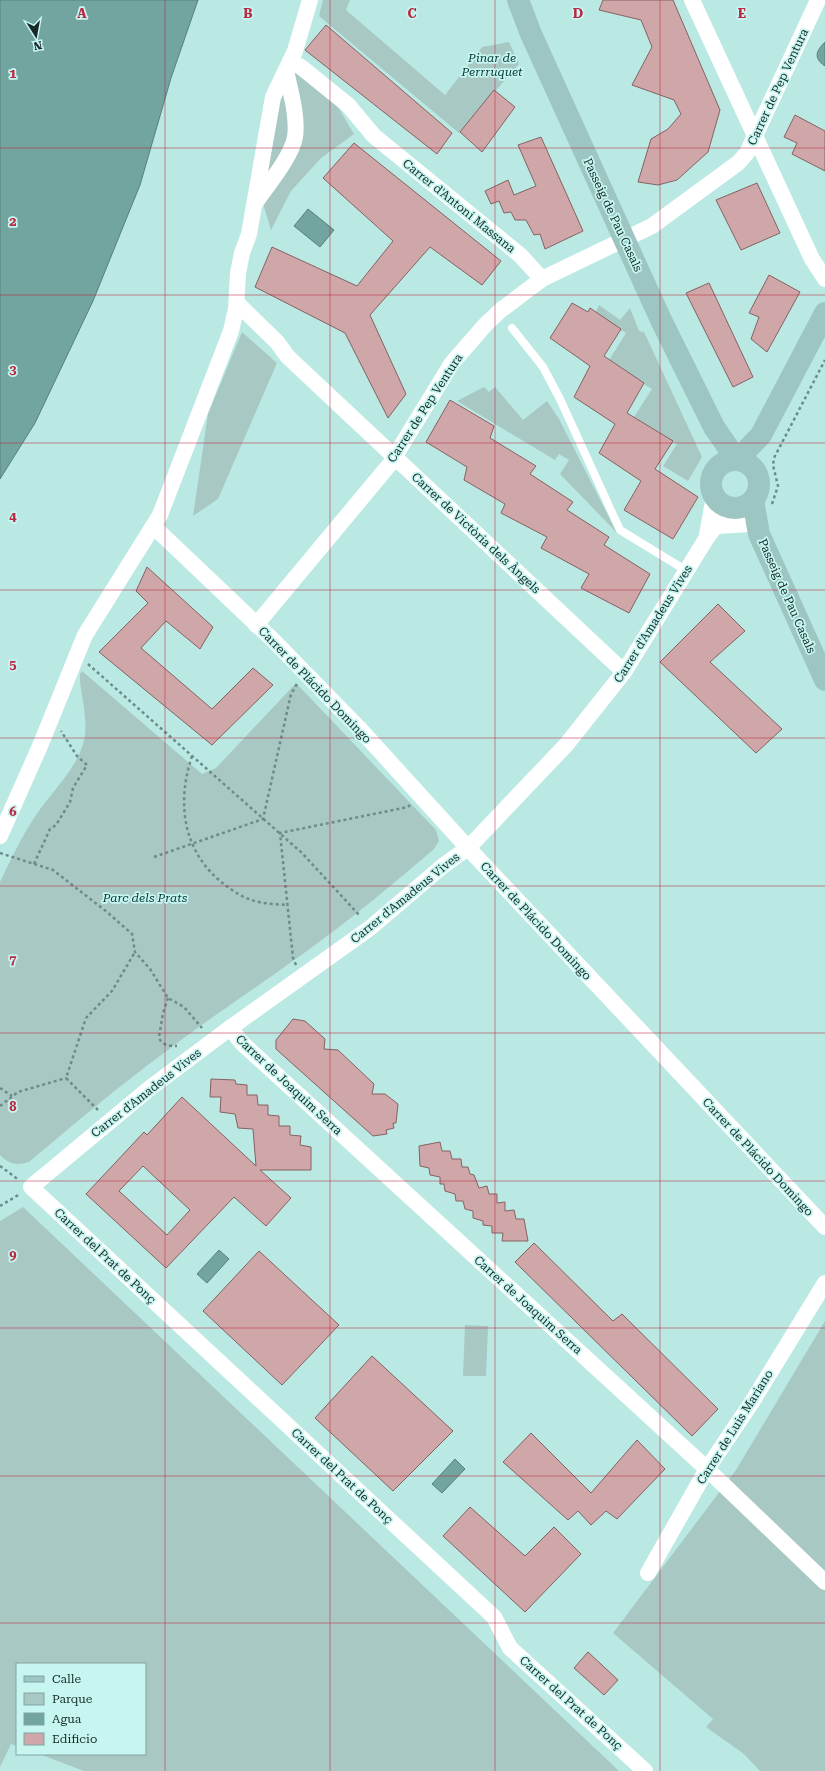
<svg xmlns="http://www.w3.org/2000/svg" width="825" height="1771" viewBox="0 0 825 1771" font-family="'Roboto Serif',serif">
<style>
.green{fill:#a8c8c4}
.water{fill:#72a5a0;stroke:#57807c}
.building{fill:#d0a7a8;stroke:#866162;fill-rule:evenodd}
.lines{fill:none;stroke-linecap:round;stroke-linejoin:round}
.path{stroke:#6b8c89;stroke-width:2.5;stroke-dasharray:3 3;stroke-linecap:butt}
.lane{stroke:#fff;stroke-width:8}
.street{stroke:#fff;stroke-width:16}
.secondary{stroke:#9dc6c3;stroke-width:22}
.grid{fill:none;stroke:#bb2a44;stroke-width:1;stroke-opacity:0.55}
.labels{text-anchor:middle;stroke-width:3.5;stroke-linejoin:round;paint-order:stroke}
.park-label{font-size:12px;font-style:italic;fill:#053835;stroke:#c7f6f1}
.street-label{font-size:12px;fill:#172a28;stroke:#c7f6f1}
.grid-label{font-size:13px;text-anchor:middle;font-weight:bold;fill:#bb2a44;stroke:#c7f6f1;stroke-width:3.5;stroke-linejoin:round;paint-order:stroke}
</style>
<rect width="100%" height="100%" fill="#bae9e4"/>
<g class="green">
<polygon points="323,0 350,0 346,10 445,95 482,47 509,42 519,64 459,133 319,16"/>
<polygon points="296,70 335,102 354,134 321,158 291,191 271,230 261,197 274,113"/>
<polygon points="599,305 620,320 630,308 639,331 644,332 702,457 688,481 663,466 677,444 634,417 652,389 608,362 626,333 595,313"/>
<polygon points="242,332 277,363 218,499 193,516 208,414"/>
<polygon points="484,387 489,392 495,387 523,420 547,401 559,419 617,533 560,474 569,460 559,454 555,460 457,401"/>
<path d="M82,671l120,103 14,-6 80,-85 140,147 3,11 -5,8c-42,36 -85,72 -130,104 -45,33 -92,63 -136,97 -48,35 -94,74 -139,112 -12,4 -20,2 -29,-7v-273c11,-23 22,-46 36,-67 16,-24 45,-50 49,-80 2,-17 -3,-37 -5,-54v-7z"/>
<polygon points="23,1207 619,1771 84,1771 39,1754 145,1754 145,1664 17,1664 17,1746 11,1744 0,1767 0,1221"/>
<polygon points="825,1321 825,1771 760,1771 744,1754 706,1727 713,1719 613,1633 736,1470"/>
<polygon points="465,1325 488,1326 486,1376 463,1376"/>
</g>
<g class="water">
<polygon points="0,0 198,0 171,78 140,185 93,301 35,423 0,479"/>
<path d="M825,42v24c-12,-8 -9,-15 0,-24z"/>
<polygon points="308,209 334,230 320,247 294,226"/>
<polygon points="219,1250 229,1259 207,1283 197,1274"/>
<polygon points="455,1459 465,1469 442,1493 432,1484"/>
</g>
<g class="building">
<polygon points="603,0 673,0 720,110 708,152 677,180 658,185 638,182 651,139 668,129 681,114 674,100 632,85 652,47 641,20 599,10"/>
<polygon points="326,25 452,133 437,154 305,50"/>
<polygon points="494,90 515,107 482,152 460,132"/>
<polygon points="795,115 825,131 825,171 792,154 797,143 784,137"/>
<polygon points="541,137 583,231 545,249 540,234 534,235 526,220 515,220 511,212 504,213 499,201 491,204 485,191 508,180 514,195 536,186 518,145"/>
<polygon points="354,143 501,261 482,285 430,247 370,315 406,394 388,418 345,333 255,287 272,247 357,286 393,241 323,178"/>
<polygon points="757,183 780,233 741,250 716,200"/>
<polygon points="769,275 800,292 767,352 751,339 759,317 749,313"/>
<polygon points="709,283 753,377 733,387 686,293"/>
<polygon points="572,303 588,312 590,308 621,329 604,356 644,383 627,413 673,441 655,469 698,497 673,539 624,510 641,481 599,453 615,424 574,397 590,366 550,338"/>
<polygon points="450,400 494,426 490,438 536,466 530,474 573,502 567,510 609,537 604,545 650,574 629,613 581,588 589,574 541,548 547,537 501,513 505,504 464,480 467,467 426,442"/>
<polygon points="147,567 213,627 200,649 166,621 141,648 212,709 253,668 273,685 212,745 99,652 148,603 136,591"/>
<polygon points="718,604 745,631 710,662 782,729 756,753 660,662"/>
<polygon points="293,1019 305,1021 325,1039 324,1049 338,1050 374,1084 372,1094 385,1094 398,1104 396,1123 393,1123 394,1128 386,1130 387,1134 373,1136 276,1049 276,1040"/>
<path d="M211,1079l24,1 1,4 11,1v10h10l1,10h10v10l11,1v10h11v9l11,1 -1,9 11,2v23h-51l31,28 -25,28 -32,-29 -68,71 -80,-74 58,-62 3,3 35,-38 74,69 -3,-37 -15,-1 -3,-14 -15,-2 1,-15h-11zM143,1166l47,44 -23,25 -48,-44z"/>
<polygon points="440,1142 442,1151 450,1151 452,1159 461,1159 462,1167 468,1167 470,1174 474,1175 479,1188 487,1186 489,1194 497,1194 497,1203 505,1202 505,1211 514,1210 516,1219 524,1219 528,1241 502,1241 503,1233 492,1233 492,1226 483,1225 483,1221 473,1218 473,1211 465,1209 463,1201 456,1201 455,1194 445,1191 444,1184 440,1184 440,1177 430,1175 429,1168 420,1166 419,1146"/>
<polygon points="534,1243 613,1321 622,1314 718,1409 692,1436 515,1262"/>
<polygon points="259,1251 339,1325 282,1385 203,1311"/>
<polygon points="372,1356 453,1431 393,1491 315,1418"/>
<polygon points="531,1433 591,1493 637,1440 665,1469 617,1519 606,1511 591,1525 578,1511 568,1520 503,1462"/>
<polygon points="470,1507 525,1556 554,1527 581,1554 525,1612 443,1536"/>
<polygon points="588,1652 618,1680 604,1695 574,1668"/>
</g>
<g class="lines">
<g class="path">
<polyline points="772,504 778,486 773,465 774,458 825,360"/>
<polyline points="88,664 302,853 360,916"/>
<path d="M192,756c-16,48 -9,97 33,129 7,5 15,11 24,14 12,5 26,5 39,6"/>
<polyline points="0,853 53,870 107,912 132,934 135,952 150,969 168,998 184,1007 202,1028"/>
<polyline points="154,857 263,819 291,694 297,684"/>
<polyline points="34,864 50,829 56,825 70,802 73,788 87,765 77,756 61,731"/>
<polyline points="296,965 293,958 280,833 408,807 410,805"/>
<path d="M168,998l-5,15 -4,24c2,8 10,9 18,9"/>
<polyline points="0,1088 12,1096"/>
<polyline points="0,1106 18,1092 66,1078"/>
<polyline points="98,1110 66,1078 86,1018 112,991 135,952"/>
<polyline points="0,1166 19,1180"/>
<polyline points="0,1206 20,1194"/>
</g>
<polyline class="lane" points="512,328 543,367 560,399 620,530 687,571"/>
<g class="street">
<polyline points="692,0 812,259 825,279"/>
<polyline points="290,61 301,67 348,105 374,136 520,255 542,279"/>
<path d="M256,202c11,-16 36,-46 39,-65 3,-22 -5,-46 -9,-67"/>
<polyline points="237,303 277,342 288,357 624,672"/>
<polyline points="153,526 273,640 358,727 468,848 825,1227"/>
<polyline points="716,526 750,524"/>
<polyline points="707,535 714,496"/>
<polyline points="256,625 390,464 452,363 486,324 501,310 542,279 652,226 738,163 747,153 818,0"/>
<polyline points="0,836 40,746 85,635 160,515 231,331 236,309 238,273 242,253 249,234 273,97 295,51 310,0"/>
<polyline points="230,1028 242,1043 707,1469 825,1582"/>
<polyline points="648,1573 707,1469 752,1402 825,1283"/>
<polyline points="645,1771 510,1648 494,1617 31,1187 150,1088 230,1028 370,928 444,865 468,848 566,745 624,672 706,539 723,516 725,506"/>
</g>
<g class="secondary">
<polyline points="518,0 531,34 661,320 714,427 732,453 734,460"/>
<polyline points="737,460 761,435 825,313"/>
<circle cx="735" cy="484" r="24"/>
<polyline points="753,500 759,534 825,680"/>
</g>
</g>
<path class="grid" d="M165,0v1771M330,0v1771M495,0v1771M660,0v1771M0,148h825M0,295h825M0,443h825M0,590h825M0,738h825M0,886h825M0,1033h825M0,1181h825M0,1328h825M0,1476h825M0,1623h825"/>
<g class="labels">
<g class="park-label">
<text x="492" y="62">Pinar de<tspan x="492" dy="14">Perrruquet</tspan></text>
<text x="145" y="902">Parc dels Prats</text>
</g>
<g class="street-label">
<text transform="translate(778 87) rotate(-65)" y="4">Carrer de Pep Ventura</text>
<text transform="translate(459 206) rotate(39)" y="4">Carrer d'Antoni Massana</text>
<text transform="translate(613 215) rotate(65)" y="4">Passeig de Pau Casals</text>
<text transform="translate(425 408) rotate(-57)" y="4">Carrer de Pep Ventura</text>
<text transform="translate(476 533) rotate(43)" y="4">Carrer de Victòria dels Àngels</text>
<text transform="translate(787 596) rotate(66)" y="4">Passeig de Pau Casals</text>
<text transform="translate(653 624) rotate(-58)" y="4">Carrer d'Amadeus Vives</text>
<text transform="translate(315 685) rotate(46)" y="4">Carrer de Plácido Domingo</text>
<text transform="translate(405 898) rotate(-39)" y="4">Carrer d'Amadeus Vives</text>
<text transform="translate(536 921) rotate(47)" y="4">Carrer de Plácido Domingo</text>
<text transform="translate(289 1085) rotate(43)" y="4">Carrer de Joaquim Serra</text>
<text transform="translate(146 1093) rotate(-38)" y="4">Carrer d'Amadeus Vives</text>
<text transform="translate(758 1157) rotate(47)" y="4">Carrer de Plácido Domingo</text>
<text transform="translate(105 1256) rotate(43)" y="4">Carrer del Prat de Ponç</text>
<text transform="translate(528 1305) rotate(42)" y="4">Carrer de Joaquim Serra</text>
<text transform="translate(735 1427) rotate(-58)" y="4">Carrer de Luis Mariano</text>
<text transform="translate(342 1476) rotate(43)" y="4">Carrer del Prat de Ponç</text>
<text transform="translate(571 1703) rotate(42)" y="4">Carrer del Prat de Ponç</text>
</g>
</g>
<g class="grid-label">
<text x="82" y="18">A</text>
<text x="248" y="18">B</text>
<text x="412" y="18">C</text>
<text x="578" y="18">D</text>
<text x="742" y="18">E</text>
<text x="13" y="78">1</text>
<text x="13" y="226">2</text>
<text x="13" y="374">3</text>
<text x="13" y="521">4</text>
<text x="13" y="669">5</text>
<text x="13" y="816">6</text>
<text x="13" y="964">7</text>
<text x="13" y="1111">8</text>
<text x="13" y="1259">9</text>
</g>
<rect x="16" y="1663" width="130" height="92" fill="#c7f6f1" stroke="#81a4a1"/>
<rect x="24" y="1676" width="20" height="6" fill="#9dc6c3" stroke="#81a4a1"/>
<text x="52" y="1683" font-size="12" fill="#172a28">Calle</text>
<rect x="24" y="1693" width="20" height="12" fill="#a8c8c4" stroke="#81a4a1"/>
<text x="52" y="1703" font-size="12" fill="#172a28">Parque</text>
<rect x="24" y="1713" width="20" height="12" fill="#72a5a0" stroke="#81a4a1"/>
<text x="52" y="1723" font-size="12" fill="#172a28">Agua</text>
<rect x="24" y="1733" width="20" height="12" fill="#d0a7a8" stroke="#81a4a1"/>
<text x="52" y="1743" font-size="12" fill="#172a28">Edificio</text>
<g transform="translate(36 36) rotate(169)" stroke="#c7f6f1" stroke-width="3" paint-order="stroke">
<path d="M0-3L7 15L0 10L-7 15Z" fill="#172a28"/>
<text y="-6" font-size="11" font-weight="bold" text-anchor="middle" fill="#172a28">N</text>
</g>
</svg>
